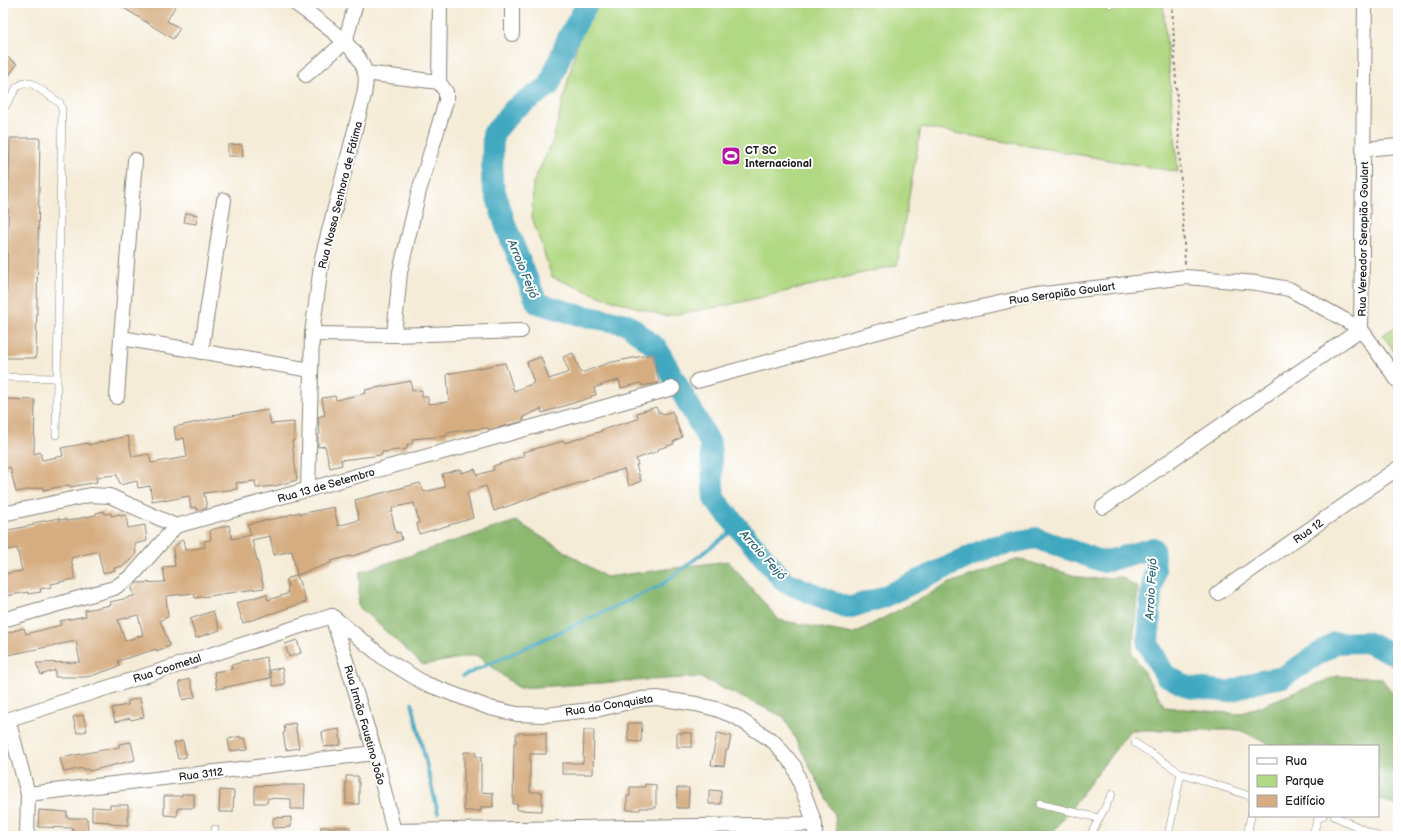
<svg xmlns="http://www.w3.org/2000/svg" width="1401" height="839" viewBox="0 0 1401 839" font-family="'Balsamiq Sans',sans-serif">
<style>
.green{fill:#b1d882;stroke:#667a4f}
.forest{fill:#8cb870;stroke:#546a46}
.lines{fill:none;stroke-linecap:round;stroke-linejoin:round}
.stream{stroke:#40a8c0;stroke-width:3.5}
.river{stroke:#40a8c0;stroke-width:22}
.building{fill:#d5ad81;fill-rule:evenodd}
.service-casing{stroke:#88847a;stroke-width:8}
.minor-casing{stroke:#88847a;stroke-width:16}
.path{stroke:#88847a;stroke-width:2;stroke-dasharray:3 3;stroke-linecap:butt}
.service{stroke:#fff;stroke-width:7}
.minor{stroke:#fff;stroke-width:14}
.labels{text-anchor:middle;stroke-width:4;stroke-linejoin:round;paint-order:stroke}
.poi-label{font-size:11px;font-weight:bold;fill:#1c1c1c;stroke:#fff;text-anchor:start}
.street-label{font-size:11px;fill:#1c1c1c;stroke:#fff}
.water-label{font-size:12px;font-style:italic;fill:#2e626e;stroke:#fff}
</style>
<rect width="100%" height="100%" fill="#fff"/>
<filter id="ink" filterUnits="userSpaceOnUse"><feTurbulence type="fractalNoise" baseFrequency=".025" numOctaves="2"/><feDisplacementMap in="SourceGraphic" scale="8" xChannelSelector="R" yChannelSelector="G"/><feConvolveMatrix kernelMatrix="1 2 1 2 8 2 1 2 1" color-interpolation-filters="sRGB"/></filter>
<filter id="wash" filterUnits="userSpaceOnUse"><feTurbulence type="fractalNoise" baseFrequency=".012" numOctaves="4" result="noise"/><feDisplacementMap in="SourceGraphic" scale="16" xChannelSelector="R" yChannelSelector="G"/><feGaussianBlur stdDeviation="0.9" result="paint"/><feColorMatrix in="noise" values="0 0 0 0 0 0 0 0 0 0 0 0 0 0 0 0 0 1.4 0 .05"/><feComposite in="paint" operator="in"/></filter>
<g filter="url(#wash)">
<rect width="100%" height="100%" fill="#f5ecd8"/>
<g class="green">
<polygon points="599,3 1163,3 1178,172 921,127 897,265 724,306 665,316 599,296 552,277 532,217 533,183 553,140 579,37"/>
<polygon points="1398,325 1398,357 1383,335"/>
</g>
<polygon class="forest" points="516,521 606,577 728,561 779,620 853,634 950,583 1019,559 1086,579 1121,577 1138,588 1132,653 1165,707 1240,714 1337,676 1381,678 1398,699 1398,807 1378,798 1378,746 1272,746 1240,730 1130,730 1050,836 837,836 835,815 784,717 699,677 519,688 476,655 423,665 358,606 360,572"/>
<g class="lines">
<g class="stream">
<polyline points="463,676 660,586 737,527"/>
<polyline points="412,703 438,813"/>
</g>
<polyline class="river" points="588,3 567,40 549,86 514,109 493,134 492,182 506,227 537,303 578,315 627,324 657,348 710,443 714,499 785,582 848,608 881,598 990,547 1036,538 1104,562 1153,548 1155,570 1151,593 1148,644 1165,675 1188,687 1228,692 1256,682 1283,677 1335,643 1365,642 1397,655 1398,657"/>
</g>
<g id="blocks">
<g class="building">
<polygon points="116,3 177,3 167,21 180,28 173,39"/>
<polygon points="3,54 17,64 3,84"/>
<polygon points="10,138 40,138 36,358 5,358"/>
<polygon points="242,144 243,156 228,156 228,145"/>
<polygon points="186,213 198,215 196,224 184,222"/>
<polygon points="573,353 581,373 608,363 653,354 659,383 642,386 641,383 621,388 619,380 608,383 594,388 596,395 591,396 592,397 542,413 541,409 523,417 524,420 520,422 489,430 488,428 465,430 447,433 447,436 412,439 413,444 407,444 407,449 382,452 382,455 341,460 342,465 330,468 325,446 318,447 318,435 320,434 318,417 325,415 322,398 335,396 336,400 366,393 365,390 411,381 412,391 422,390 422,397 428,397 428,404 449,402 447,374 505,363 514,391 534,383 527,362 541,357 549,379 569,372 563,357"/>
<polygon points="4,399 35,400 34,454 40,452 42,460 63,456 61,448 88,443 88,445 128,436 132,457 149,454 151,463 187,457 184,438 176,440 174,427 207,420 268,410 271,424 294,422 294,441 292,441 297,480 275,486 256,488 255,481 236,483 237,489 204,493 207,508 197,510 196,507 191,508 189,496 164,501 164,499 152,501 150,486 138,488 137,481 120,485 117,475 96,477 97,482 81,485 70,487 69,485 43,490 43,487 16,492 10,467 3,469"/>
<path d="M656,407l3,6 2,-1 1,3 10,-4 10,26 -9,5 1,2 -16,5v2l-22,8 2,6h-2l5,16 -12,5 -5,-17 -87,27 -43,15 -8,-25 -19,6 6,26 -54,16 -2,-11h2l-5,-20 -22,5 1,4h-2l5,21 4,-1 2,8 -52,17v-1l-19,5v2l-34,12 -5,-24 -18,4 -4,-19 -18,4 12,48 -69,10 -1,-5 -28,3 2,21 -8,3 10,26 -14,5v-2l-38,12 2,5 -29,10 -6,1h-30v-7l-14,5 -5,-12 44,-1 -4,-21 -73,15v-22l21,-6 2,6 35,-9 -1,-4 26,-5 -1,-6 26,-5 -1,-3 18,-4v-1l6,-1 -2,-8 5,-5 28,-1 -2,-15 12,-1 -2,-18 10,-9 2,11 20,-3 -1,-6 7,-1 -1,-10 19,-5 3,14 19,-4 -3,-11 40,-8v-1l12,-3v2l34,-7 4,19 21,-6 -4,-20 65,-17 4,9 21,-5 -3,-13 19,-5v4l14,-4 2,6 17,-5 -1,-4 31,-10 -1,-4 41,-11 1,2 37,-12 -1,-1 37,-11 -1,-6zM138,615l5,20 -18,6 -7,-21z"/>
<polygon points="104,511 105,514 111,513 111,516 120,514 120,516 126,515 128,528 145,525 147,541 135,544 136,555 123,566 114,568 115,570 103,573 98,551 71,558 75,579 51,584 51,587 40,589 41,592 28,594 28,592 6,596 5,587 3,587 3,574 22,571 17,548 3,551 3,531 34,525 33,523 59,518 59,520 66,519 67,521 96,515 96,513"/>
<polygon points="297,575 306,602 243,623 237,603 266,594 268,600 287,594 288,586 286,579"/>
<polygon points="213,611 220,630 196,638 190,619"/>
<polygon points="297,640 301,653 289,657 285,644"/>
<polygon points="266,657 270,678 217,689 214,672 232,669 231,665"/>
<polygon points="282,668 285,684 273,686 270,670"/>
<polygon points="190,679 195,697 183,700 179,682"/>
<polygon points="140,698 144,717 131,720 130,718 115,722 112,708 128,705 128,701"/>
<polygon points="83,715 87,731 77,733 73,717"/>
<polygon points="295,723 299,748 286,750 283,733 285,732 284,725"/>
<polygon points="628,723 642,723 641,742 628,741"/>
<polygon points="339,729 341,745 324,747 322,732"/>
<polygon points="584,730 594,730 593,774 562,774 562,763 583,763"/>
<polygon points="519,733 546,733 546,754 530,754 530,792 542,792 542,811 517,810 517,804 513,804 514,743 516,743 516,734 519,734"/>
<rect x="677" y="733" width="15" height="14"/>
<polygon points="717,733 731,736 728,750 726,750 724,766 711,765"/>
<polygon points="241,736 241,738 245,737 248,749 230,751 228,739"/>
<polygon points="183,741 186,757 178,759 174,743"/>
<polygon points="131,742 135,760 89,771 88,769 84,770 83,768 64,772 60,758 119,747 119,744"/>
<polygon points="464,752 476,752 476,757 481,757 481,792 493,793 493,807 481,807 481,811 464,811"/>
<polygon points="346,776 358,776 358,782 359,782 359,804 346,804"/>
<polygon points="645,784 656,785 656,808 640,808 640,810 627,810 627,796 630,796 630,787 645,787"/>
<polygon points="279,785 305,785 304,809 291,809 291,799 268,798 267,803 255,803 255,786"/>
<polygon points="677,788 689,788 688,808 677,808"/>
<polygon points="220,790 234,791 233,812 219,812"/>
<polygon points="709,790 721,791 721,804 709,804"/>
<polygon points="182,794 194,794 194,808 178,808 177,816 164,815 164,796 182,796"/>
<polygon points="110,805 128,805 128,825 110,824 110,822 92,821 92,807 110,808"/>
<polygon points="39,810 67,812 67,818 87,818 88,836 73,836 73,828 38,827"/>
<polygon points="291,817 291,827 273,828 273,818"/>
<rect x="321" y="827" width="29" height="9"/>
</g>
</g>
</g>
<g filter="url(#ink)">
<use href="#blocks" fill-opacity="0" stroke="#88847a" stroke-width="1"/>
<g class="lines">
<defs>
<g id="service">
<polyline points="1111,4 1111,3"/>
<polyline points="3,110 17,87 24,83 31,83 60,103 62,110 56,435"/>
<polyline points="3,377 57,378"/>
<polyline points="1135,743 1181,773 1250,796"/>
<polyline points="1039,804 1099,818"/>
<polyline points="1334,816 1377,836"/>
<polyline points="215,836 215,829"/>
<polyline points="1090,836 1112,794"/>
<polyline points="1168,836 1181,773"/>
<polyline points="1247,836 1251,816"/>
<polyline points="1312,836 1318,819 1323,816"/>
</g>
<g id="minor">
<path d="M295,3c20,16 66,44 70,70 2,7 0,15 -1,22l-42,163 -10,76 -4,156"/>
<polyline points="512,34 512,3"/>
<polyline points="365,73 439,82 440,3"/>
<polyline points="306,75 345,42 356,3"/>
<polyline points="1364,149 1398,146"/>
<polyline points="312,334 394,335 521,331"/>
<polyline points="394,335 400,272 419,191 446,101 446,92 439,82"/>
<polyline points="121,338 135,160"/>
<polyline points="201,352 224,200"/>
<polyline points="697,381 926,319 1036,295 1186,277 1257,283 1289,289 1361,329 1398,381"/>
<polyline points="117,397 121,338 311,370"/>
<polyline points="1103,507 1361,329 1365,3"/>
<polyline points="3,514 90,495 110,496 176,526"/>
<polyline points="1218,593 1398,468"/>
<polyline points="332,616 385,659 424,683 490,708 517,714 545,715 600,709 641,699 657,698 696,704 716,709 736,717 774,742 794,766 815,824 815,836"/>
<polyline points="332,616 375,753 395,836"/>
<polyline points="3,620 114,588 132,576 176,526 673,388"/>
<polyline points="8,719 28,794 27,836"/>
<polyline points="3,721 332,616"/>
<polyline points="28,794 375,753"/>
<polyline points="394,831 815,824"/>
</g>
</defs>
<use href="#service" class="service-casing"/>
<use href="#minor" class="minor-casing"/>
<polyline class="path" points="1172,3 1185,264"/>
<use href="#service" class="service"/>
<use href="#minor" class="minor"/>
</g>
</g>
<defs>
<symbol id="stadium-square" viewBox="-11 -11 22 22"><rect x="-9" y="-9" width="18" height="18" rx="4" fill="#b5179e" stroke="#fff"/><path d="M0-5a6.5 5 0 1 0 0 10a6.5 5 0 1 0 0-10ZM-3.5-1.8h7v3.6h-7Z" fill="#fff"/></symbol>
</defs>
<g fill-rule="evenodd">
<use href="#stadium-square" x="720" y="145" width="22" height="22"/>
</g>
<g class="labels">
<g class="poi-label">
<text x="745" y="154">CT SC<tspan x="745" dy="13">Internacional</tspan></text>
</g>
<g class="street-label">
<text transform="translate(340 195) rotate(-76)" y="4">Rua Nossa Senhora de Fátima</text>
<text transform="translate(1363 239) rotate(-89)" y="4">Rua Vereador Serapião Goulart</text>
<text transform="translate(1062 293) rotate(-8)" y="4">Rua Serapião Goulart</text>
<text transform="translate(326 485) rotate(-16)" y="4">Rua 13 de Setembro</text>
<text transform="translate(1308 531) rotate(-35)" y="4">Rua 12</text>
<text transform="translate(167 668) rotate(-18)" y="4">Rua Coometal</text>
<text transform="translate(609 705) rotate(-9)" y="4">Rua da Conquista</text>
<text transform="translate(365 725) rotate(74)" y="4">Rua Irmão Faustino João</text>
<text transform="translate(201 774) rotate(-7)" y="4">Rua 3112</text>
</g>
<g class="water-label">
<text transform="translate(523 269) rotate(68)" y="4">Arroio Feijó</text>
<text transform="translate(763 555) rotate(48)" y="4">Arroio Feijó</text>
<text transform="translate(1151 589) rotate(-87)" y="4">Arroio Feijó</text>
</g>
</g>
<rect width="1401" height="839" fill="none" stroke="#fff" stroke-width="16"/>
<rect x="1249" y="745" width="130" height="72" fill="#ffffff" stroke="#a4a4a4"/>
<rect x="1257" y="758" width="20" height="6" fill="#ffffff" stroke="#a4a4a4"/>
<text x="1285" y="765" font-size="12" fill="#1c1c1c">Rua</text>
<rect x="1257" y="775" width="20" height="12" fill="#b1d882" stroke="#a4a4a4"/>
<text x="1285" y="785" font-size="12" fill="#1c1c1c">Parque</text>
<rect x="1257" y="795" width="20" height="12" fill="#d5ad81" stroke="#a4a4a4"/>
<text x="1285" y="805" font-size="12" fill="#1c1c1c">Edifício</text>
</svg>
